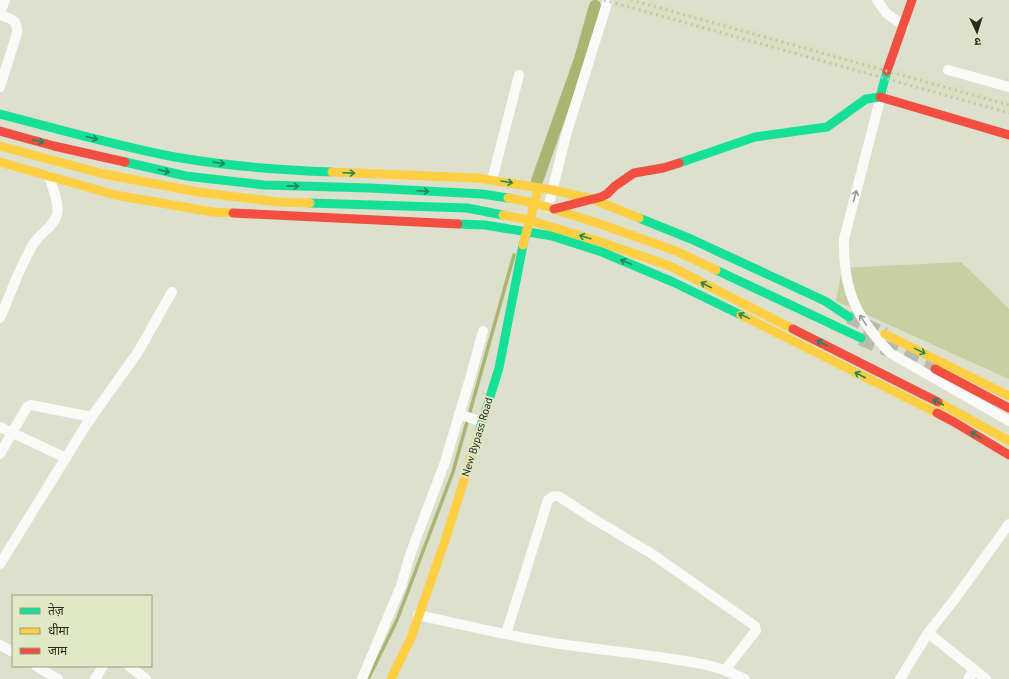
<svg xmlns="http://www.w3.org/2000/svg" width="1009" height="679" viewBox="0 0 1009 679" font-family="'PT Sans','Noto Sans Devanagari',sans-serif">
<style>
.built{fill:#dae1c1}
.green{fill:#c7cfa3}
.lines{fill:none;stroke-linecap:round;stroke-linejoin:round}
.stream{stroke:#aab572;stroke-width:3.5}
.canal{stroke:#aab572;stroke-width:12}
.secondary-tunnel{stroke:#b8bcaa;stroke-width:13;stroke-dasharray:13 6;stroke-linecap:butt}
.primary-tunnel{stroke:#b8bcaa;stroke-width:15;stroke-dasharray:15 8;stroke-linecap:butt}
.street{stroke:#fafaf8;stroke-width:10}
.fast{stroke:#16e098;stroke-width:9}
.slow{stroke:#ffcf43;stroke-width:9}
.jam{stroke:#f24e42;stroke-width:9}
.rail{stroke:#c2c2be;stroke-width:3;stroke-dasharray:2 4;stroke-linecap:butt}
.oneway{stroke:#20865b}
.oneway2{stroke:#9c9d96}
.labels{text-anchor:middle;stroke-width:4;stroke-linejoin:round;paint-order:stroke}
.street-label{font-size:11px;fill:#292b1e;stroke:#e1e8c5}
</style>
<rect width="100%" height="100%" fill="#dce0cd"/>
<polygon class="built" points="591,0 649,0 1009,100 1009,114 916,88 695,29"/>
<polygon class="green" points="961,262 1009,309 1009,379 836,301 842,268"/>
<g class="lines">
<polyline class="stream" points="368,679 397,620 453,472 514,255"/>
<polyline class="canal" points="537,181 580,59 595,6"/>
<polyline class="secondary-tunnel" points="849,317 885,334"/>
<polyline class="primary-tunnel" points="861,338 935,369"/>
<g class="street">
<polyline points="877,0 886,13 904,26"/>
<polyline points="0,13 5,0"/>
<path d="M0,15c11,4 18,4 17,18l-17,54"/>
<polyline points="948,70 1009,87"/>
<path d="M882,92l-38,147c-1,51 11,77 46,114l119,68"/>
<polyline points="492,180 519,75"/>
<polyline points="548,208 566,135 608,0"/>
<path d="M0,318c10,-22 17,-45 29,-66 2,-5 6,-11 10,-15 6,-7 15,-12 18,-22 3,-11 -5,-28 -8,-39"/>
<polyline points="459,414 482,422"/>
<polyline points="0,427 66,458"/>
<polyline points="0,454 27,407 31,405 92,417"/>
<polyline points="0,564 88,422 138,352 172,292"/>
<path d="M418,615c50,11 99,23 149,30 35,5 70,8 105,14 28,4 47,7 73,20"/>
<polyline points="928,633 986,679"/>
<path d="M506,634l42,-134c4,-4 7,-5 12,-3l32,21 60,36 103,72 1,5 -2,2 -29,37"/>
<polyline points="0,645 13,652"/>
<polyline points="36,666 58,679"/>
<polyline points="129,666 146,679"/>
<polyline points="95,679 103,666"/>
<polyline points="362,679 401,586 410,555 445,462 469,382 483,331"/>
<polyline points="900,679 928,633 954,600 1009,524"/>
<polyline points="968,679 974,670"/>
</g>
<g class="fast">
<path d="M0,114c58,15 116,32 175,43 51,9 104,13 157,15"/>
<polyline points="125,162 186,176 264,185 370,188 482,194 508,198"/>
<polyline points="679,163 755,137 827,127 866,99 880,97 887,71"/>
<polyline points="310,203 467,208 503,215"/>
<polyline points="639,218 691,239 825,301 849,317"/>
<polyline points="458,224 485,225 552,236 602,252 673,282 741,315"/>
<polyline points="716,270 861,338"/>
<polyline points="479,432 499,368 523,245"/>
</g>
<g class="slow">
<polyline points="0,146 104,174 198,192 278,202 310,203"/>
<polyline points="0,162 115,195 213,212 233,213"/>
<polyline points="332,172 477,178 553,190 592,199 639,218"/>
<polyline points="508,198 535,203 603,225 676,251 716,270"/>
<polyline points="503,215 529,220 601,242 670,266 793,329"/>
<polyline points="523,245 537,194"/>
<polyline points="741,315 937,413"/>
<polyline points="885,334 1009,396"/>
<polyline points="938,402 1009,441"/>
<polyline points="391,679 411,638 445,541 479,432"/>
</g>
<g class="jam">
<polyline points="887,71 912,0"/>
<polyline points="880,97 1009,135"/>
<polyline points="0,131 54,146 125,162"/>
<polyline points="554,209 601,197 607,194 615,186 634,173 663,168 679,163"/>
<polyline points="233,213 458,224"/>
<polyline points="793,329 938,402"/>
<polyline points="935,369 1009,408"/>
<polyline points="937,413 954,422 1009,455"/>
</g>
<g class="rail">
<polyline points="604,0 1009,113"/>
<polyline points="631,0 1009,105"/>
</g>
</g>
<defs><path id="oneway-shaft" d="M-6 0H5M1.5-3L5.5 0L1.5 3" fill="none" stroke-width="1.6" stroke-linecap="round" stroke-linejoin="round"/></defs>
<g class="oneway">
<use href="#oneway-shaft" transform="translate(92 138) rotate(15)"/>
<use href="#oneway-shaft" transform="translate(38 141) rotate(15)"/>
<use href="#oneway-shaft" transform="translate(219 163) rotate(8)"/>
<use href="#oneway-shaft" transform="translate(164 171) rotate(13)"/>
<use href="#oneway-shaft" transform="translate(349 173) rotate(2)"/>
<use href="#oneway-shaft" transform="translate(507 182) rotate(9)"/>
<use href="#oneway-shaft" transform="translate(293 186) rotate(1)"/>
<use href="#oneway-shaft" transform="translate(423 191) rotate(3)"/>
<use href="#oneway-shaft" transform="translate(585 237) rotate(-163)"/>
<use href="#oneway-shaft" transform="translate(626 262) rotate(-157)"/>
<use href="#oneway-shaft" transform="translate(706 285) rotate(-153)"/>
<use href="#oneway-shaft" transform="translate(744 316) rotate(-154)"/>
<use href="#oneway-shaft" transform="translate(822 343) rotate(-153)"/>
<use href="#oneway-shaft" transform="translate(920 351) rotate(26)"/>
<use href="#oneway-shaft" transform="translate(860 375) rotate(-153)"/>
<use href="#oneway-shaft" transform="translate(938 402) rotate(-152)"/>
<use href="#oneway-shaft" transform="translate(976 435) rotate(-149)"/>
</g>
<g class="oneway2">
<use href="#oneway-shaft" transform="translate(855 196) rotate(-75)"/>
<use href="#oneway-shaft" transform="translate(863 320) rotate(-124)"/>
</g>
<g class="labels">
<g class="street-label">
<text transform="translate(477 437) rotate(-73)" y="4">New Bypass Road</text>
</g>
</g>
<rect x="12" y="595" width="140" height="72" fill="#e1e8c5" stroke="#979c82"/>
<rect x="20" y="608" width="20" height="6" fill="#16e098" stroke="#979c82"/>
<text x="48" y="615" font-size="12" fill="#292b1e">तेज़</text>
<rect x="20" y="628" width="20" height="6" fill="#ffcf43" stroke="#979c82"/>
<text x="48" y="635" font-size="12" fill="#292b1e">धीमा</text>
<rect x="20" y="648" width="20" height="6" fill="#f24e42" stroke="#979c82"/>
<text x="48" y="655" font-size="12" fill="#292b1e">जाम</text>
<g transform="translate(977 32) rotate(176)" stroke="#e1e8c5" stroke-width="3" paint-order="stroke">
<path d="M0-3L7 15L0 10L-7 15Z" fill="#292b1e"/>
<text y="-6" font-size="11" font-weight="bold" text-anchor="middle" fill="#292b1e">उ</text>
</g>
</svg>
